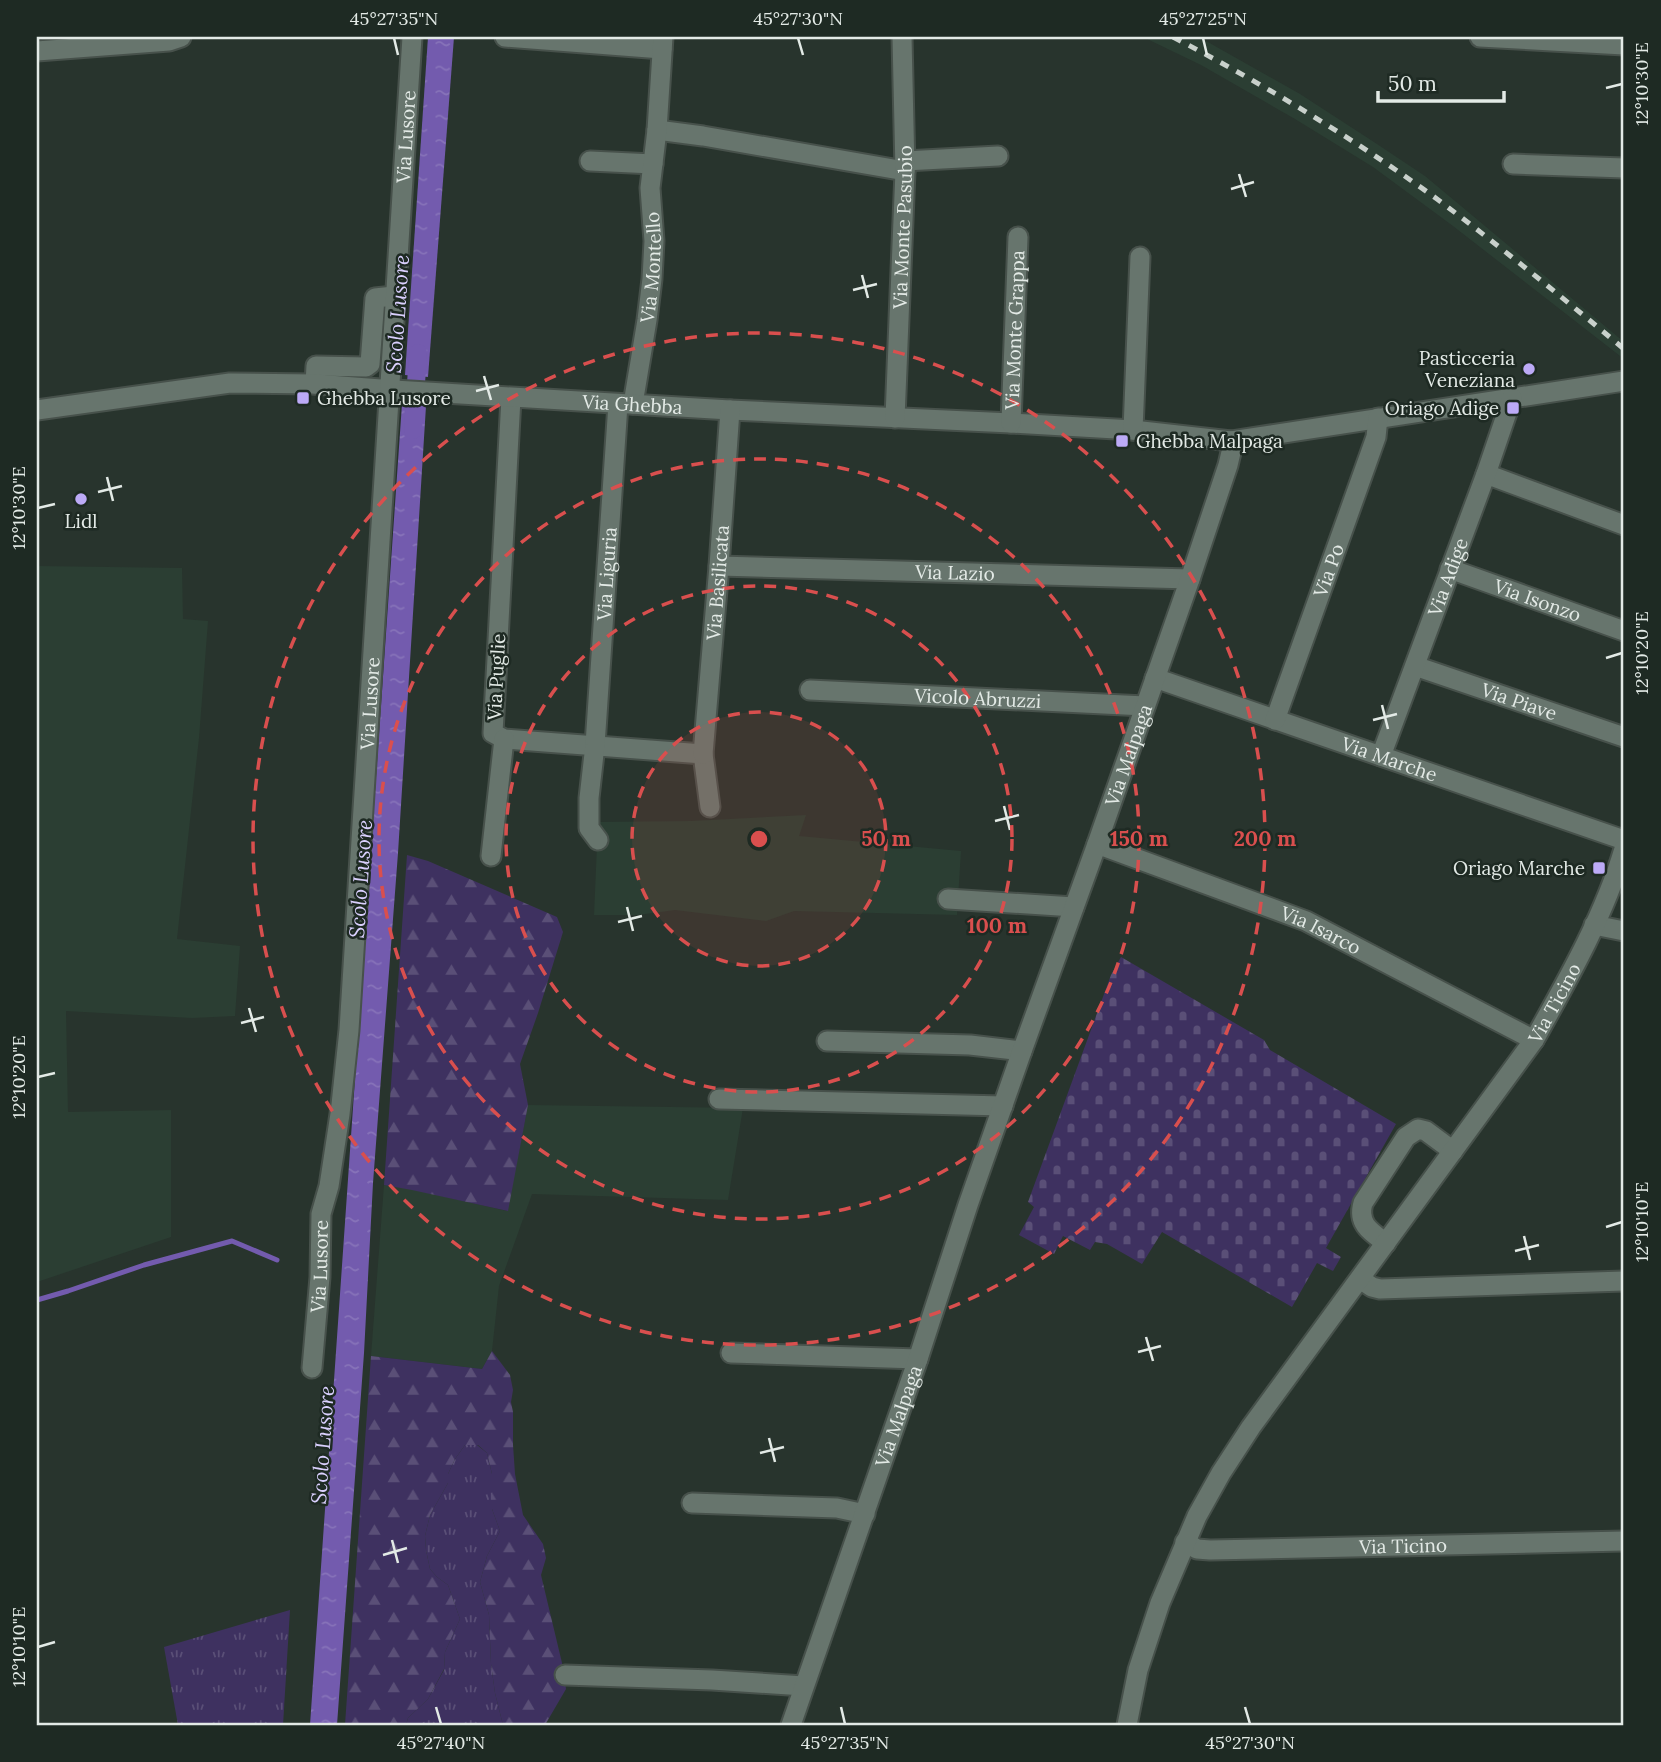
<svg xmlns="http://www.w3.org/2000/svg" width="1661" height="1762" viewBox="0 0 1661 1762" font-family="Lora,serif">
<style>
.built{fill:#2b3e33}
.grass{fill:url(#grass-tufts)}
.forest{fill:url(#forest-firs)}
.cemetery{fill:url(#cemetery-stones)}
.water{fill:url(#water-ripples)}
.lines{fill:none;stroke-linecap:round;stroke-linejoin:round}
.stream{stroke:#735bae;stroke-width:5}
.canal{stroke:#735bae;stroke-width:18}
.minor-casing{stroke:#47514b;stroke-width:23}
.minor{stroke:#67756d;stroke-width:19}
.rail{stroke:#c8d0cb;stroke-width:5;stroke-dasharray:9 9;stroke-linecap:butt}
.ticks{fill:none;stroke:#e3eae6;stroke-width:2.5}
.ring{fill:none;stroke:#d94f4e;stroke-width:3.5;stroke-dasharray:12 9}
.poi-dot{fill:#bcaaf6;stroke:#1e2a23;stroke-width:2.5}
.labels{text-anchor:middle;stroke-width:5;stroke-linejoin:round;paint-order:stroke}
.street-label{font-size:19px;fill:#e3eae6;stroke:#1e2a23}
.poi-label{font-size:19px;fill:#e3eae6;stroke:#1e2a23;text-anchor:end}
.water-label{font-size:21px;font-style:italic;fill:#dad0fe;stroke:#1e2a23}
.centre{fill:#d94f4e;stroke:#1e2a23;stroke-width:3.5}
.ring-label{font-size:21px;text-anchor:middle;font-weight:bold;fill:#d94f4e;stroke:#1e2a23;stroke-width:5;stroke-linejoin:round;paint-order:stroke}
.neatline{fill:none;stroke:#e3eae6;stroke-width:2.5}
.ticks-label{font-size:18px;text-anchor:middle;fill:#e3eae6}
</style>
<defs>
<pattern id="grass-tufts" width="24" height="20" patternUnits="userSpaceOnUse" patternTransform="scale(1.75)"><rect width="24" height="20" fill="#3e3160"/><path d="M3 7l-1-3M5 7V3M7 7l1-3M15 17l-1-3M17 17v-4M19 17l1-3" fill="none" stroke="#5a4f77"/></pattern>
<pattern id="forest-firs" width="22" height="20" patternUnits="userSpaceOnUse" patternTransform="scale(1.75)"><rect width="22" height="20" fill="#3e3160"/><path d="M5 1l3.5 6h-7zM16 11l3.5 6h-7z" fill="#5a4f77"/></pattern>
<pattern id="cemetery-stones" width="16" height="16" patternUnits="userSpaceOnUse" patternTransform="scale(1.75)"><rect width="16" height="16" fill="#3e3160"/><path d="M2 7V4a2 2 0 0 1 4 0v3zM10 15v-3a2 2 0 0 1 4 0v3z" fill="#5a4f77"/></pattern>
<pattern id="water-ripples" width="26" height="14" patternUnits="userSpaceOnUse" patternTransform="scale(1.75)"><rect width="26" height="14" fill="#735bae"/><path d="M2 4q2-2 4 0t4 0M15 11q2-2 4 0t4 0" fill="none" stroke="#8773b9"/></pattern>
</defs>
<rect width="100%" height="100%" fill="#28342d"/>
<g class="built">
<polygon points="1143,37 1199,37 1300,94 1377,144 1425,176 1624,342 1624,359 1453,226 1373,167 1295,119 1201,65"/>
<polygon points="37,566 182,568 183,619 208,621 199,738 177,939 240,946 235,1016 192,1018 66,1011 68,1112 171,1110 171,1237 37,1282"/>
<polygon points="806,815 799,836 961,851 957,915 794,911 766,921 675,910 638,915 594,915 598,822 691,821"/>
<polygon points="528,1105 743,1108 728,1200 532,1194 499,1286 492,1351 482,1369 371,1356 384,1185 411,1189 507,1211"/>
</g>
<g class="grass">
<polygon points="465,1445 477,1445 487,1453 492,1474 492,1509 500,1531 487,1556 480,1582 489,1615 491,1664 495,1693 503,1725 406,1725 408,1718 428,1699 444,1670 445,1652 460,1619 448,1585 437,1577 430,1569 426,1550 425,1536 430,1515 448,1483 448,1474 455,1459"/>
<polygon points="290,1610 283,1725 178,1725 164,1647"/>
</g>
<g class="forest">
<polygon points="407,855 428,861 557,917 563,932 538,1013 520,1064 528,1105 508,1211 412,1190 384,1185"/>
<polygon points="492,1351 510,1375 513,1390 511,1402 513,1412 513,1445 515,1474 523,1515 543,1544 546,1558 541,1575 562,1663 566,1689 545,1725 503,1725 495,1693 491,1664 489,1615 480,1582 487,1556 500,1531 492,1509 492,1474 487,1453 478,1445 465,1445 455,1459 448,1474 448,1483 430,1515 425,1536 426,1550 430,1569 437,1577 448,1585 460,1619 445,1652 444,1669 428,1699 408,1718 406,1725 345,1725 371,1356 482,1369"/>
</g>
<polygon class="cemetery" points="1121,957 1264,1040 1270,1050 1396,1124 1326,1248 1341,1257 1333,1271 1317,1263 1292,1307 1162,1232 1142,1264 1107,1244 1095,1242 1090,1250 1063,1236 1054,1254 1019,1235 1034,1207 1028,1202 1111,975"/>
<g class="water">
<polygon points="428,37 454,37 428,377 405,375"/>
<polygon points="402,404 426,406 398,853 373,1183 364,1353 337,1725 310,1725"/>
</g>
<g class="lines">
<polyline class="stream" points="37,1300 68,1291 144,1265 232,1241 277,1260"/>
<polyline class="canal" points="413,430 418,353"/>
<defs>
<g id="minor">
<polyline points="505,37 662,49"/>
<polyline points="1480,37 1624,45"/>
<polyline points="37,51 169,41 181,37"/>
<polyline points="657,130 703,136 905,171"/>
<polyline points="590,161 653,164"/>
<polyline points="905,161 998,156"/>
<polyline points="1513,164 1624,168"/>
<polyline points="315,384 316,366 366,367 370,364 375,298 394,296"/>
<polyline points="511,398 493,733 504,739 703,754 710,807"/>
<path id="s1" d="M633,404l14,-84 5,-41 2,-38 -4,-53 7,-58 6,-93"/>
<path id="s2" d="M37,410l193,-27 85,1 79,6 336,20 281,13 122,7 98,11 393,-60"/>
<path id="s3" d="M895,418l10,-247 -3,-134"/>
<path id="s4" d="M1011,423l7,-186"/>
<polyline points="1133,430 1140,257"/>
<polyline points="1486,474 1624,525"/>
<path id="s5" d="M719,566l471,13"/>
<path id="s6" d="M1450,569l174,62"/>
<path id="s7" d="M1415,666l209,71"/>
<path id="s8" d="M1155,678l469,162"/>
<path id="s9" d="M810,690l335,16"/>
<path id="s10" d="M1275,720l101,-283 2,-19"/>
<path id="s11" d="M703,754l16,-188 11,-156"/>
<path id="s12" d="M1381,756l105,-282 26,-76"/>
<path id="s13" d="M598,840l-9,-12v-30l6,-53 23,-341"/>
<path id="s14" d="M1097,844l209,77 228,119"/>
<polyline points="491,856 504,739"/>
<polyline points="948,899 1074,907"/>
<polyline points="1594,925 1624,931"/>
<polyline points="827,1041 970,1045 1022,1051"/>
<polyline points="719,1099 1003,1106"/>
<path d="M1386,1243c-15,-11 -29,-19 -23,-40l43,-66 12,-8 8,2 27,20"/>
<polyline points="1360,1279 1372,1287 1380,1289 1624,1281"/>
<polyline points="731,1353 918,1359"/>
<path id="s15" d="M312,1368l8,-91 1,-63 8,-28 11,-72 9,-84 63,-993"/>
<polyline points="692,1503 837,1508 865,1514"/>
<path id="s16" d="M1185,1542l12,7 13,1 414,-9"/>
<polyline points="565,1675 712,1680 804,1686"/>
<path id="s17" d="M791,1725l127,-366 50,-154 54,-154 75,-207 93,-265 38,-114 4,-17 -1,-7"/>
<path id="s18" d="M1127,1725l11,-55 22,-67 37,-87 24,-43 30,-46 283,-387c34,-61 70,-124 90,-191"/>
</g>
</defs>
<use href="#minor" class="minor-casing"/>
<use href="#minor" class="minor"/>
<path class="rail" d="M1173,37c92,48 180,101 264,162 64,48 126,99 187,150"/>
</g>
<path class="ticks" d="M394,38l4,17M798,38l5,17M1203,38l4,17M1606,88l16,-4M1239,174l7,23M1231,189l23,-7M862,275l6,23M853,290l24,-6M484,376l7,24M476,391l23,-6M107,477l6,24M98,492l24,-6M38,508l17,-4M1606,658l16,-5M1382,705l6,24M1373,720l24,-6M1004,806l6,24M995,821l24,-6M627,907l6,24M618,922l24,-6M249,1008l7,24M241,1023l23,-6M38,1077l17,-4M1606,1227l16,-5M1524,1236l6,24M1515,1251l24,-6M1146,1337l7,24M1138,1352l23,-6M769,1438l6,24M760,1453l24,-6M392,1540l6,23M383,1555l24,-7M38,1647l17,-5M436,1707l5,17M841,1707l4,17M1245,1707l5,17"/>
<circle cx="759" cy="839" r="127" fill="#d94f4e" fill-opacity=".12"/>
<g class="ring">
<circle cx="759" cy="839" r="127"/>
<circle cx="759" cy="839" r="253"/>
<circle cx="759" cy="839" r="380"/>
<circle cx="759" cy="839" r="506"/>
</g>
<g class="poi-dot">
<circle cx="1529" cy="369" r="7"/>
<rect x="296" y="391" width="14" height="14" rx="3.5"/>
<rect x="1506" y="401" width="14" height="14" rx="3.5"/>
<rect x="1115" y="434" width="14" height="14" rx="3.5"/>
<circle cx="81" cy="499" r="7"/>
<rect x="1592" y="861" width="14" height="14" rx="3.5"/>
</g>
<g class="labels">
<g class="street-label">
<text dy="7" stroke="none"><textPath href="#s15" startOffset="1236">Via Lusore</textPath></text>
<text dy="7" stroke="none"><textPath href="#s3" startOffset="191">Via Monte Pasubio</textPath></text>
<text dy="7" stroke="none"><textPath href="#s1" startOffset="138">Via Montello</textPath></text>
<text dy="7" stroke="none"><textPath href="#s4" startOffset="93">Via Monte Grappa</textPath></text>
<text dy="7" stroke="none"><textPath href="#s2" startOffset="598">Via Ghebba</textPath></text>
<text dy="7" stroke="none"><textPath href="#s10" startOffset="159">Via Po</textPath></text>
<text dy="7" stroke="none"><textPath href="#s5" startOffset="236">Via Lazio</textPath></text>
<text dy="7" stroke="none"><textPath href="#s13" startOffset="270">Via Liguria</textPath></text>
<text dy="7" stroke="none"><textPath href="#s12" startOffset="191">Via Adige</textPath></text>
<text dy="7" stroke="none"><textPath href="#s11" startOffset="172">Via Basilicata</textPath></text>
<text dy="7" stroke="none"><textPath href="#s6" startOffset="93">Via Isonzo</textPath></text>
<text transform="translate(496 677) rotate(-87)" y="7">Via Puglie</text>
<text dy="7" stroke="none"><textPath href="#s9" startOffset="168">Vicolo Abruzzi</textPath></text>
<text dy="7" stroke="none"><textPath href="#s7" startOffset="110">Via Piave</textPath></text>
<text dy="7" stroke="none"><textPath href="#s15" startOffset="668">Via Lusore</textPath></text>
<text dy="7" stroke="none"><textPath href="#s17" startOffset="1027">Via Malpaga</textPath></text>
<text dy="7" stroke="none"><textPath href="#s8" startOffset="248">Via Marche</textPath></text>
<text dy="7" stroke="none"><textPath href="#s14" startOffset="240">Via Isarco</textPath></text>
<text dy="7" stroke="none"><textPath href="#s18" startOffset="847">Via Ticino</textPath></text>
<text dy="7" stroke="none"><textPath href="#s15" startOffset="102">Via Lusore</textPath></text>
<text dy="7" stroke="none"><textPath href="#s17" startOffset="327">Via Malpaga</textPath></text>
<text dy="7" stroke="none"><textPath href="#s16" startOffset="220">Via Ticino</textPath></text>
</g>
<g class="poi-label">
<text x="1515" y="365">Pasticceria<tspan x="1515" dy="22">Veneziana</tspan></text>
<text x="317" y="405" text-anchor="start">Ghebba Lusore</text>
<text x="1499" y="415">Oriago Adige</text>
<text x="1136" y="448" text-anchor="start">Ghebba Malpaga</text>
<text x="81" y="528" text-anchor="middle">Lidl</text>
<text x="1585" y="875">Oriago Marche</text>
</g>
<g class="water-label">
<text transform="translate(398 314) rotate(-86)" y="7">Scolo Lusore</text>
<text transform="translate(361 879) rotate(-86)" y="7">Scolo Lusore</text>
<text transform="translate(323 1445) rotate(-86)" y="7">Scolo Lusore</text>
</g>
</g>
<circle cx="759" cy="839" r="10" class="centre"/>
<g class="ring-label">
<text x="886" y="846">50 m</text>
<text x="1139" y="846">150 m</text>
<text x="1265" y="846">200 m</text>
<text x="997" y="933">100 m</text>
</g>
<rect width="1661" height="1762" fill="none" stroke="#1e2a23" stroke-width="77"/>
<path d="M1378 91v10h126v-10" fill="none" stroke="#e3eae6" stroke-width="3.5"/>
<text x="1388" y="91" font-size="21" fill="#e3eae6" stroke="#1e2a23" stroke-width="5" paint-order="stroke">50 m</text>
<rect x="38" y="38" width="1584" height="1686" class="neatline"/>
<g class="ticks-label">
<text x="394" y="25">45°27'35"N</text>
<text x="798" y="25">45°27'30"N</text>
<text x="1203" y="25">45°27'25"N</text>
<text transform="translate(1642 84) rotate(-90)" y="6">12°10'30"E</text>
<text transform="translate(19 508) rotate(-90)" y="6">12°10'30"E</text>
<text transform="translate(1642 653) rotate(-90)" y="6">12°10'20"E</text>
<text transform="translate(19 1077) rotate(-90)" y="6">12°10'20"E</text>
<text transform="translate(1642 1222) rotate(-90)" y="6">12°10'10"E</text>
<text transform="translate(19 1647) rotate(-90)" y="6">12°10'10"E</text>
<text x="441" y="1749">45°27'40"N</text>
<text x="845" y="1749">45°27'35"N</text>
<text x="1250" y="1749">45°27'30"N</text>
</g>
</svg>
